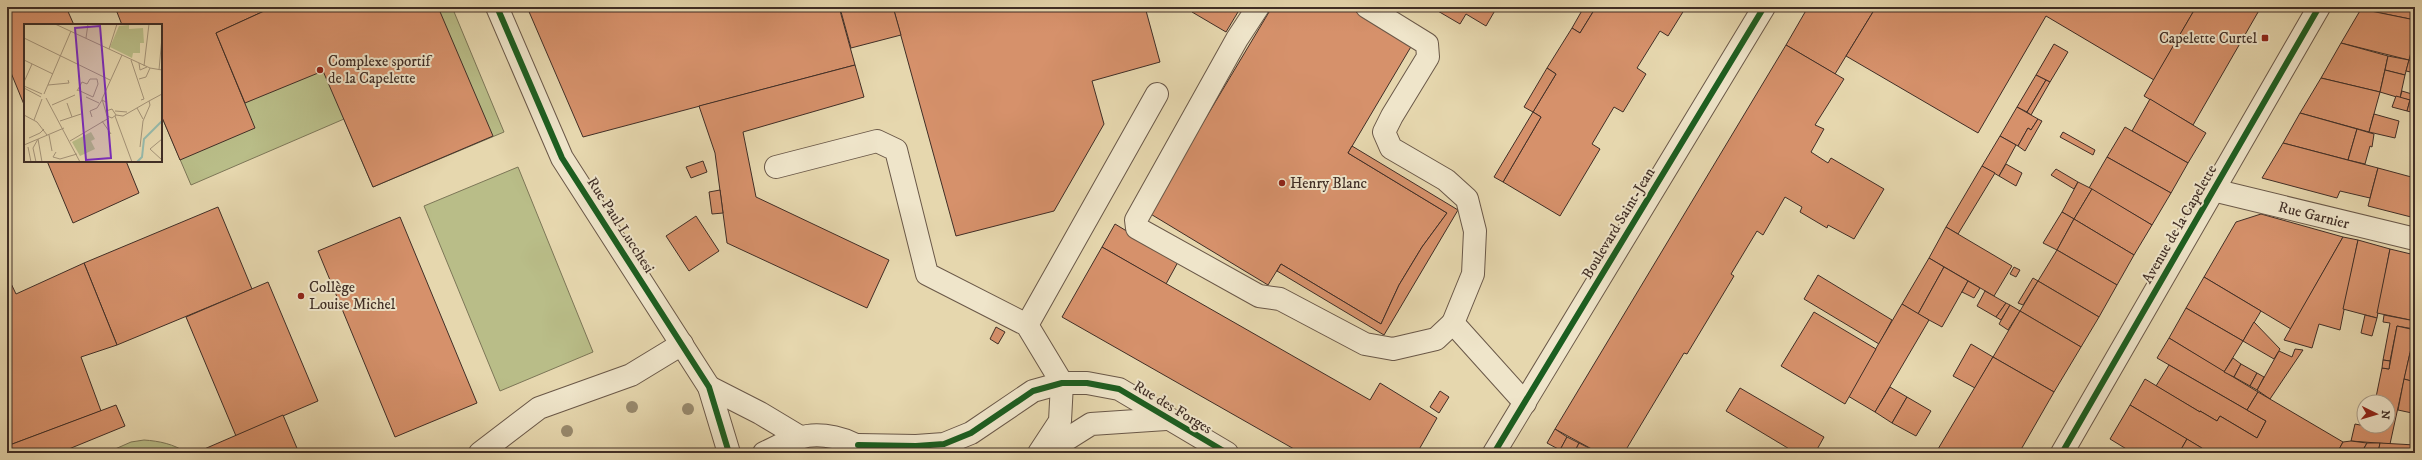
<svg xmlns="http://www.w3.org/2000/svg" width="2422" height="460" viewBox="0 0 2422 460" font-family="'IM FELL DW Pica',serif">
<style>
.green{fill:#b9bd88;stroke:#7c7657}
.building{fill:#d6916b;stroke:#402e26}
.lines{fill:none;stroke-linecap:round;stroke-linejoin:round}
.minor-casing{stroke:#6a5848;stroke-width:24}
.minor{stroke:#efe5ca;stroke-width:22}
.cycleway-casing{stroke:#efe5ca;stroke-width:8}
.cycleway{stroke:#1b5e20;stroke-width:6}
.tree{fill:#988a6e}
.poi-dot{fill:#8f2418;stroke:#efe5ca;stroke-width:1.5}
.labels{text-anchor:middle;stroke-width:4;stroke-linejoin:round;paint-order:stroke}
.poi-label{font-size:15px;fill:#402e26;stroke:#efe5ca;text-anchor:start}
.street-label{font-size:15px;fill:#402e26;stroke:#efe5ca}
.inset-river{fill:none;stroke:#96baac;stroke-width:2}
.inset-road{fill:none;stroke:#a49378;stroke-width:1}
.view{fill:#7b2cbf;fill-opacity:0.15;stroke:#7b2cbf;stroke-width:2}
.inset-edge{fill:none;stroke:#402e26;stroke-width:2}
</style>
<rect width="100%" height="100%" fill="#e6d7ae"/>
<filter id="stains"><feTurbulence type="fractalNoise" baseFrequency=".005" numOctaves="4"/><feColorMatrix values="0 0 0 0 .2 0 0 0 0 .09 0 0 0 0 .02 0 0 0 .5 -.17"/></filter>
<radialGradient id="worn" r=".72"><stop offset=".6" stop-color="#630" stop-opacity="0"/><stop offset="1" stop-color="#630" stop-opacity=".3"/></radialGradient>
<g class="green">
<polygon points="115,7 452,7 504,132 373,187 344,119 191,185 161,115 161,25"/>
<polygon points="518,167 593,352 500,391 424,206"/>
<path d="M144,440c15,1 30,4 43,13h-81l25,-11z"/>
</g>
<g class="building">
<polygon points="7,7 66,7 74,25 25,25 25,107 7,63"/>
<polygon points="115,7 273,7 216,33 255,128 180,160 161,115 161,25 122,25"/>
<polygon points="273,7 438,7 493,136 373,187 323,71 245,103 216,33"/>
<polygon points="527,7 839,7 855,65 583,137"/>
<polygon points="893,7 1145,7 1160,62 1092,81 1104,124 1054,211 956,236"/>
<polygon points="893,7 901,35 851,48 840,8"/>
<polygon points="1195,7 1241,7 1226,32 1192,12"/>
<polygon points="1272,7 1348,7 1412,45 1348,153 1447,213 1422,247 1399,285 1381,324 1281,264 1268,285 1149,213"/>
<polygon points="1431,7 1497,7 1486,26 1466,14 1460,24"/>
<polygon points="1584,7 1596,7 1580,33 1572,28"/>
<polygon points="1596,7 1686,7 1668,36 1660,31 1637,68 1646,74 1623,112 1614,107 1592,144 1600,149 1560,216 1503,182 1541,117 1533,112 1556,74 1547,68 1572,28 1580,33"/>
<polygon points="1808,7 1876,7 1835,74 1786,45"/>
<polygon points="1876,7 2196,7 2154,80 2046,16 1978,133 1846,56"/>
<polygon points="2196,7 2261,7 2193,125 2144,96"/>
<polygon points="2362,7 2415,7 2415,20 2361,9"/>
<polygon points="2361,9 2415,20 2415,37 2409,60 2341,43"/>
<polygon points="2341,43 2388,56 2380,92 2321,78"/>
<polygon points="2054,44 2068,52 2050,82 2036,75"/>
<polygon points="1786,45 1844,79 1815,125 1824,129 1811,152 1828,163 1831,158 1884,189 1854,239 1828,225 1827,228 1800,212 1802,207 1785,197 1763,235 1757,231 1731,274 1734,276 1687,354 1684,353 1624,453 1599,453 1555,429"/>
<polygon points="2388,56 2409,60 2405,75 2385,70"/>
<polygon points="2409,60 2415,62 2415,73 2406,71"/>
<polygon points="855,65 864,97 743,132 756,197 889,260 867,308 727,243 715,153 699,106"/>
<polygon points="1547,68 1556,74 1533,112 1524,107"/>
<polygon points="2385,70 2405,75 2400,98 2380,92"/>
<polygon points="2036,75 2046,80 2027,112 2017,107"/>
<polygon points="2321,78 2380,92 2369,132 2300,113"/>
<polygon points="2046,80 2050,82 2031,115 2027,112"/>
<polygon points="2402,91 2415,95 2415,101 2400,98"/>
<polygon points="2396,96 2410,100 2407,111 2392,107"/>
<polygon points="2150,99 2206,133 2188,163 2132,131"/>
<polygon points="2410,100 2415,101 2415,113 2407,111"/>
<polygon points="2017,107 2038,119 2031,130 2028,128 2018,146 2000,136"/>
<polygon points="1533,112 1541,117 1503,182 1494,177"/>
<polygon points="2300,113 2357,129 2348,160 2283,143"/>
<polygon points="2374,114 2399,121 2395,138 2369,132"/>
<polygon points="2038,119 2042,121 2025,151 2018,146 2028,128 2031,130"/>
<polygon points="2125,127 2188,163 2171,193 2107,157"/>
<polygon points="2357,129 2374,134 2372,147 2370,146 2365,164 2348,160"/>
<polygon points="2063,132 2095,150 2093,155 2060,137"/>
<polygon points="2000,136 2016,145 1999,176 1982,166"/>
<polygon points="2283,143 2378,168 2370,198 2340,191 2337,198 2262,178"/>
<polygon points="1352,146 1458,210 1384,335 1277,271 1281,264 1381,324 1399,285 1422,247 1447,213 1348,153"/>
<polygon points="2107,157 2171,193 2152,225 2089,188"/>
<polygon points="47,161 126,161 139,193 73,223"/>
<polygon points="703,161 707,172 691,178 686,167"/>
<polygon points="2006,164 2022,173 2016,186 1999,176"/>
<polygon points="1982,166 1995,173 1958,234 1946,227"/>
<polygon points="2378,168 2415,178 2415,218 2368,206"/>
<polygon points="2056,169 2078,182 2074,189 2051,175"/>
<polygon points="2078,182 2092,189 2074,219 2062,212"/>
<polygon points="2092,189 2152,225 2134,255 2074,219"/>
<polygon points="720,190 723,213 712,214 709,192"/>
<polygon points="218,207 252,289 117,345 84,263"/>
<polygon points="2062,212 2074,219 2057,250 2043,243"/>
<polygon points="2261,214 2343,237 2291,329 2204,277 2236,222"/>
<polygon points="696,216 719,251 689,271 666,236"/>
<polygon points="400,217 477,403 395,437 318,251"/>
<polygon points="2074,219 2134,255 2117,285 2057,250"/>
<polygon points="1115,224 1178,262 1166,284 1102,247"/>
<polygon points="1946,227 2012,266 1994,296 1929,258"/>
<polygon points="2343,237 2358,240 2340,330 2319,324 2312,348 2284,340"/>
<polygon points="2358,240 2390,249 2377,318 2343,309"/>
<polygon points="1102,247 1370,400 1380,383 1437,418 1417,453 1301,453 1062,317"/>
<polygon points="2390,249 2415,255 2415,321 2377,313"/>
<polygon points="2057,250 2117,285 2099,317 2038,281"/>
<polygon points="1929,258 1944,267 1918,314 1902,304"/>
<polygon points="84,263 117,345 81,357 101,411 7,446 7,275 16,294"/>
<polygon points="1944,267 1968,281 1942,327 1918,314"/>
<polygon points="2014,267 2020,270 2016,277 2010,274"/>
<polygon points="1818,275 1892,320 1879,344 1804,299"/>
<polygon points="2204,277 2261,311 2243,341 2186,308"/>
<polygon points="2033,278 2038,281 2023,305 2018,303"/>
<polygon points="1968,281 1980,288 1974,298 1962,292"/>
<polygon points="2038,281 2099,317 2081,347 2020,311"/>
<polygon points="268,282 318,401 236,436 186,317"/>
<polygon points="1985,291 2006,303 1996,317 1977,306"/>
<polygon points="2006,303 2010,305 2001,320 1996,317"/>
<polygon points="1902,304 1929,320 1875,412 1848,396"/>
<polygon points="2010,305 2020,311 2008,330 1999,324"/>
<polygon points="2186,308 2243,341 2224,372 2169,338"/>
<polygon points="2020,311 2081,347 2054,392 1993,357"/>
<polygon points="1814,312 1876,349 1845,404 1781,366"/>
<polygon points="2365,315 2377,318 2372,336 2361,333"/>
<polygon points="2384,315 2415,321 2414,329 2397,326 2390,361 2383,360 2390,323 2383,322"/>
<polygon points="2254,322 2280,349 2274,359 2243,341"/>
<polygon points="2397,326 2415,330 2390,444 2351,441 2355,424 2370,427 2388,426 2388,402 2375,402 2382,368 2389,369"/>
<polygon points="996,327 1005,332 998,344 990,339"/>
<polygon points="2169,338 2258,392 2247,410 2157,358"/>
<polygon points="1971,344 1993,357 1975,388 1953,376"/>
<polygon points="2295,349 2303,350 2270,399 2257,390 2279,351 2292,357"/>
<polygon points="2410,353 2415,354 2415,382 2404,379"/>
<polygon points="1993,357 2054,392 2019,453 1945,453 1938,449"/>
<polygon points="2233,358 2241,364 2234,377 2224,372"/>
<polygon points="2383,360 2390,361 2389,369 2382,368"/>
<polygon points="2241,364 2257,373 2250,386 2234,377"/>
<polygon points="2169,365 2266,421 2257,438 2220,416 2217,421 2200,411 2200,412 2156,386"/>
<polygon points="2257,373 2264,377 2257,390 2250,386"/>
<polygon points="2145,379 2200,412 2200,411 2217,421 2220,416 2257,438 2266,421 2247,410 2258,392 2343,442 2337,453 2210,453 2130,405"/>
<polygon points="2404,379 2415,382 2412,413 2398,410"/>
<polygon points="1890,387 1907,397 1892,423 1875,412"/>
<polygon points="1740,388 1824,437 1815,453 1796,453 1726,411"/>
<polygon points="1440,391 1449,397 1439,413 1430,407"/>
<polygon points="1907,397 1931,411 1916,436 1892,423"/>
<polygon points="116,405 125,426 59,453 7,453 7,446"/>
<polygon points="2130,405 2187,439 2179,453 2133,453 2110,439"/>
<polygon points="283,415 299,453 204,453 202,450"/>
<polygon points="1555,429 1567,437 1560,450 1547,443"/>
<polygon points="1567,437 1579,443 1574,453 1560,450"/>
<polygon points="2187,439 2210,453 2179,453"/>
<polygon points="2351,441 2367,443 2361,453 2337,453 2343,442"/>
<polygon points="1579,443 1599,453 1574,453"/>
<polygon points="2367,443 2380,443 2378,453 2362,452"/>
<polygon points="2380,443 2415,445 2415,453 2378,453"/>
</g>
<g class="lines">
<defs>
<g id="minor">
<polyline points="497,7 562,158 709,387 729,453"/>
<polyline points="1258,7 1237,39 1136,220 1137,228 1259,296 1280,299 1365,344 1393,349 1436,339 1453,323"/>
<polyline points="1367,7 1427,44 1428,57 1392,116 1384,132 1391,148 1446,180 1467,199 1475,231 1473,274 1453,323 1525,403"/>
<polyline points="776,167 877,141 896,150 927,274 1027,325 1062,383 1060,421 1039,453"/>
<polyline points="2213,190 2415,239"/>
<polyline points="1027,325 1157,94"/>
<polyline points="709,387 760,413 800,437"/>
<polyline points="858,445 916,446 944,444 971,433 1033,391 1062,383 1087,383 1119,389 1227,453"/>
<polyline points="480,453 539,408 631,375 682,344"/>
<path d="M764,453c11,-5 23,-12 35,-15 20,-7 52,0 67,15"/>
<polyline points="1045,453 1091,424 1166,419"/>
<polyline points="1494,453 1764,7"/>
<polyline points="2062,453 2319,7"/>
</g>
</defs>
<use href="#minor" class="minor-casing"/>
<use href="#minor" class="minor"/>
<defs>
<g id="cycleway">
<polyline points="497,7 562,158 709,387 729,453"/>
<polyline points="858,445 916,446 944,444 971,433 1033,391 1062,383 1087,383 1119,389 1227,453"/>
<polyline points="1494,453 1764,7"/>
<polyline points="2062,453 2319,7"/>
</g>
</defs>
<use href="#cycleway" class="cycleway-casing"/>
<use href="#cycleway" class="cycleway"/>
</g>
<g class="tree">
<circle cx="632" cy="407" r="6"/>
<circle cx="688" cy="409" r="6"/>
<circle cx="567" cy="431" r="6"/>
</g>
<g class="poi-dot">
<rect x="2261" y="34" width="8" height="8" rx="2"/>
<circle cx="320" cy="70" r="4"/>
<circle cx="1282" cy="183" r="4"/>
<circle cx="301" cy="296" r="4"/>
</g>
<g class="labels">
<g class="poi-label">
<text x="2257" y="43" text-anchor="end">Capelette Curtel</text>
<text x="328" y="66">Complexe sportif<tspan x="328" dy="17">de la Capelette</tspan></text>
<text x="1290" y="188">Henry Blanc</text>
<text x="309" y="292">Collège<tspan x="309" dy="17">Louise Michel</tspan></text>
</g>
<g class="street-label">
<text transform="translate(2314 215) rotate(14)" y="5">Rue Garnier</text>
<text transform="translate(1618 223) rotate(-59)" y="5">Boulevard Saint-Jean</text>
<text transform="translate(2179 224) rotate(-60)" y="5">Avenue de la Capelette</text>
<text transform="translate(621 225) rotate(57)" y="5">Rue Paul Lucchesi</text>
<text transform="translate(1173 407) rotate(31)" y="5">Rue des Forges</text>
</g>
</g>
<g transform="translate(24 24)">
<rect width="138" height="138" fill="#e6d7ae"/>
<path d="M105,1v4l14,-1 1,15h-4v10h-7l-1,5 -22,-11 9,-21zM67,108l4,7 -4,2 4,8 -15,7 -8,-14z" fill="#b9bd88"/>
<path class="inset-river" d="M113,138l5,-5 2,-18 18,-18"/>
<path class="inset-road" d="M31,0l95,44 12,2M0,14l86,42M62,14l2,-14M85,25l8,-25M0,36l29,14M107,36l13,39 -3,1M115,39l1,7 7,-3M120,42l5,-42M135,46l3,-33M115,55l7,-2 4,-9M0,58l8,-18M24,61l21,-2 -1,-3M0,62l18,8M0,64l17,9M54,66l15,7 5,-13 -1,-5M53,67l5,-9 5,2 3,-5h7M20,70l27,-63M62,73l13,6M22,74l34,64M125,77l13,-7M43,79l5,14M28,81l23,-10M113,84l6,11M82,87l6,-2 4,6 -4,3 -5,-2 -5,-17 20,-44M91,87l12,1M0,91l13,7 10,13M92,91l7,1 26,-15 1,4 -7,16 -3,26M91,92l17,46M68,93l-2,-6 7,-3 5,-8 4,2M10,96l8,-21M36,97l21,-7M78,97l9,13M25,111l3,16M5,114l11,-5 4,-4M14,115l4,23M138,115l-12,10 12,11M46,117l39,-23M0,121l40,-17M4,123l3,15M32,128l-3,5 7,2 17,-5M12,138l-3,-14 5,-9"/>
<path class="view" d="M76,2l11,132 -25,2 -11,-132z"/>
<rect width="138" height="138" class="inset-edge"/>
</g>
<rect width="2422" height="460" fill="none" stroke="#e6d7ae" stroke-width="24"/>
<rect x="8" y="8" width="2406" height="444" fill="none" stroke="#402e26" stroke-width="2"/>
<rect x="12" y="12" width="2398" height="436" fill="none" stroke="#402e26"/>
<g transform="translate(2376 414) rotate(95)"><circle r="19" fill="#efe5ca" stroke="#a99c88"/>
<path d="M0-3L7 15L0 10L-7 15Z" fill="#8f2418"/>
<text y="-6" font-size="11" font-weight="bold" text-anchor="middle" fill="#402e26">N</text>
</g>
<rect width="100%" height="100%" filter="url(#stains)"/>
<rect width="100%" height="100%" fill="url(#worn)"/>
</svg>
